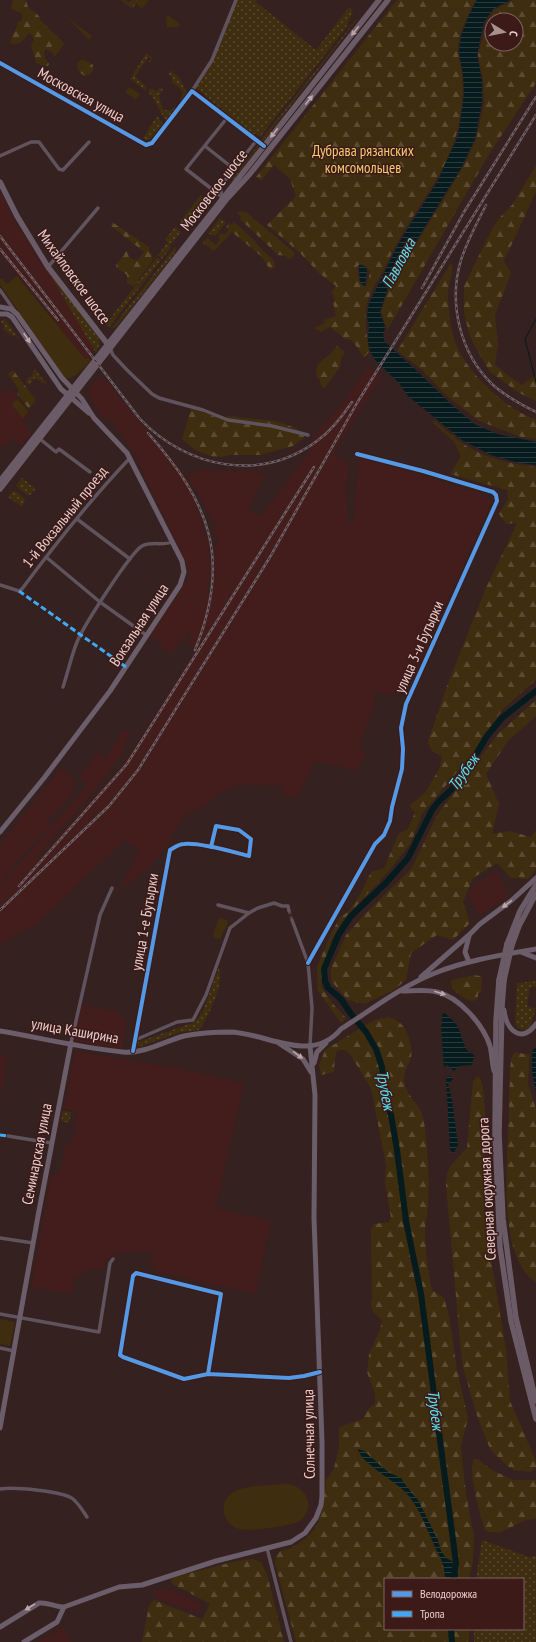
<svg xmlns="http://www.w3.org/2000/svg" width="536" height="1642" viewBox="0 0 536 1642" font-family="'PT Sans Narrow',sans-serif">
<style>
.built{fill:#431d1b}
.grass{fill:url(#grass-dots)}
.forest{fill:url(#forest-firs);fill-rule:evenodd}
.park{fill:#3e2e0f}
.water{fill:url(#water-rules)}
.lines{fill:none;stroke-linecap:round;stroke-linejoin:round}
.stream{stroke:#051b1d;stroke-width:1}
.river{stroke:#051b1d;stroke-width:6}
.street-tunnel{stroke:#4f3b3a;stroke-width:3.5;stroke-dasharray:3.5 2;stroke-linecap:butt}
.street{stroke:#60535d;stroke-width:3.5}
.secondary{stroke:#6c5d6a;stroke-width:5}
.primary{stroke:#6b5b67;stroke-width:5.5}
.rail-casing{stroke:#6d6167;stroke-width:2.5}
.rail{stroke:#3c1a18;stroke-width:1;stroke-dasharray:3;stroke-linecap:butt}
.primary-bridge{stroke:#6b5b67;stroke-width:5.5}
.quiet{stroke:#3fa9f5;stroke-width:3;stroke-dasharray:6 3;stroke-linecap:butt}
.cycleway-casing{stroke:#3c1a18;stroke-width:6}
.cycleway{stroke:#5399e6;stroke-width:4}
.oneway{fill:#bca6a9}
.oneway2{fill:#bca7aa}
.labels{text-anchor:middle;stroke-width:3;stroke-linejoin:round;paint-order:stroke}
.street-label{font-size:15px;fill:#e7cfcd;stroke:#3c1a18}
.park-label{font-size:15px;fill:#f4cb72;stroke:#3c1a18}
.water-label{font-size:16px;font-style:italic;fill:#5ae1f0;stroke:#3c1a18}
</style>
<defs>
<pattern id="grass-dots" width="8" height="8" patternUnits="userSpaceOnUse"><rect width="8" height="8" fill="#3e2e0f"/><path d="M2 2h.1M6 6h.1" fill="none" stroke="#5a4b31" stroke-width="1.8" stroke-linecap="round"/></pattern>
<pattern id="forest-firs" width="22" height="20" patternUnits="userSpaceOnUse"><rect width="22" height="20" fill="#3e2e0f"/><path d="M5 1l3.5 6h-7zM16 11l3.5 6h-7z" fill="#5a4b31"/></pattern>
<pattern id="water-rules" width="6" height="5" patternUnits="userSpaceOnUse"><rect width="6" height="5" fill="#051b1d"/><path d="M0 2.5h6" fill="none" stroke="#293b3d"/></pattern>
</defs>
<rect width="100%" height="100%" fill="#342120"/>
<g class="built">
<polygon points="0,191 13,219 62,293 94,349 89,358 85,360 40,302 0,256"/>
<polygon points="368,366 382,376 333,454 349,463 346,487 348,524 353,525 359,457 446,482 449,485 481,492 482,497 492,501 414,675 390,695 371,691 376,700 359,746 362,748 362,751 366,753 357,771 315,761 300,791 294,797 284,796 283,786 240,784 216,796 207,805 186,815 171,835 173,837 158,858 130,884 121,886 139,850 126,839 36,924 0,945 0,885 77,798 87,784 79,779 98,752 106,758 125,729 130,734 124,745 125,746 122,750 124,751 116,763 91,794 37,856 39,858 121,767 143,735 194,652 193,646 189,645 191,631 169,654 151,634 189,578 189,570 132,449 111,420 108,421 103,416 90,399 90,392 87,388 102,376 188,479 209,546 211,574 206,593 209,594 212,598 214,582 215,556 214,548 218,539 216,535 213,533 216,523 212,522 200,497 188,477 192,473 196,475 197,469 217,472 217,469 234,471 245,470 265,475 248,509 260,517 308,454 315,434 354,389"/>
<polygon points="0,388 4,393 10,389 30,412 23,422 25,424 25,427 32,433 21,446 11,438 3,447 0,445"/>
<polygon points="61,768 73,778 72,781 76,784 71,792 72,794 47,821 51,825 25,851 0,883 0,845"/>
<polygon points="496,871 503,882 508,897 480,915 469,896 476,884"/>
<polygon points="81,1005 118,1012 126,1024 122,1049 74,1041"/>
<polygon points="75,1051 181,1069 244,1083 216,1208 271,1221 256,1294 153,1271 151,1252 120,1252 106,1260 104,1270 90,1268 75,1279 73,1291 69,1294 31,1287 51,1176 60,1173 66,1143 72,1144 78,1112 64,1109"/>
<polygon points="0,1055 7,1057 2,1091 0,1090"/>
<polygon points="167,1589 178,1592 202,1605 198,1614 156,1598 157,1595 153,1591 153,1590"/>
<polygon points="63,1627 72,1642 37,1642"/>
</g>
<g class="grass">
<polygon points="121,0 125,0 130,3 132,0 139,0 132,9"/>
<polygon points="238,0 257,0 256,2 316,50 349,7 353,10 346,28 260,137 256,134 252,134 196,88 211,65"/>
<polygon points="357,18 357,20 264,140 260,141"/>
<polygon points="146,53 153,58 150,62 149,62 151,58 148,57 135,77 146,86 146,88 145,90 130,79"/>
<polygon points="170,70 179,77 187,93 181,102 180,100 183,93 180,88 172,83 172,79 169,75"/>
<polygon points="160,87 163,89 159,96 162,108 165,110 172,110 174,107 176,108 166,122 152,96 148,92 150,88 156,92"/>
<polygon points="157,116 163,124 150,140 145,140 143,138"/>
<polygon points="258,145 258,148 232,182 231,181"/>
<polygon points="201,195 205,199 205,202 186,226 180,221"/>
<polygon points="220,218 225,222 225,224 215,236 208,233"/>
<polygon points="175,227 181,232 171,244 168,242 171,247 162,259 158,255 168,242 165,240"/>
<polygon points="175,247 176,250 174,254 117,326 111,329"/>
<polygon points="157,257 161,260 110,326 107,327 106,324"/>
<polygon points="45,266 97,335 100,344 96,353"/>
<polygon points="5,319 6,320 18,338 3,330 4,325 1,322 2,320"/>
<polygon points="35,369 46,383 45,384 34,378 29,385 26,382 28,377 31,377"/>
<polygon points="22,478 36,489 30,495 29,494 28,496 16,486"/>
<polygon points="14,490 25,499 24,500 25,501 22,507 8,497"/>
<path d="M219,967c5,19 -10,48 -20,63l-18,2 -45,16 2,-6 57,-20 8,-11z"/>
<polygon points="536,981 536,987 530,987 527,1007 536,1008 531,1024 528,1029 522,1030 517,1028 515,1022 517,983"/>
<polygon points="63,1111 71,1112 69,1123 61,1121"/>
<polygon points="482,1540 529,1557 536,1556 536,1642 474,1642 474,1629 523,1629 523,1579 476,1579"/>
</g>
<g class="forest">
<polygon points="13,0 26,0 28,7 39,16 41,21 63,42 64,44 55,56 53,56 53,53 46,49 44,51 45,58 49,64 48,66 44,66 36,63 31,45 34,40 32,35 29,33 20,43 12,44 10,42 17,26 17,23 21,21 23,16 21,13 11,9"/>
<path d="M397,0h79c-8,14 -18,34 -18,51 0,7 4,16 4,24 3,26 -2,53 -12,77 -13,32 -35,59 -52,89 -5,10 -10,20 -15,30 -6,10 -13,21 -16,33 -3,11 0,36 2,48l-5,6 -12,-18 -7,-1 -15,-12 -9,5 -7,-4 11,-5 -1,-3 12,-4 -3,-14 2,-1 -3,-9 4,-6 -16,-12 -20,-21 -33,-28 29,-29 -6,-17 -16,-14 -13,16 -5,-4zM360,264l6,2 4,6 -4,15 -6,-4 -3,-16z"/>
<path d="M513,0h23v83l-48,73 -100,173 -2,-2 -5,-15 8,-24 73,-119 14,-29 8,-37 -1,-23 -5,-25 8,-32 8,-13zM492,20h24v24h-24z"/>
<polygon points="82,59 93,65 93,71 90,74 85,76 80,73 77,67 78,62"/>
<polygon points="536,166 536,192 504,261 511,273 495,315 498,344 495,365 521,385 536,375 536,401 519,393 490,372 480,355 470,337 464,313 464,286 492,229 501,216 512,205"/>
<polygon points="240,211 246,212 294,252 294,256 289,259 287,259 286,256 278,255 242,221 240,221 241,217 237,213"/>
<polygon points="112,222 149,247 149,252 152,254 153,260 136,283 133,286 127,283 127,275 117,268 116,265 124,255 125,252 127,251 129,257 137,261 144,252 111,226"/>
<polygon points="234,222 251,237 263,251 264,251 274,261 275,267 270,270 262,257 232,232 214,251 203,243 207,238 216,245 220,239 218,237 221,233 224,235 229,230 226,227 229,223 232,225"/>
<path d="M451,263c4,11 -4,21 -3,33 1,13 2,33 7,45 11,32 50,67 81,79v19l-15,-2 -42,-16 -32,-25 -26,-27 -24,-18z"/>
<path d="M337,346l8,6 -4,7 -1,8 -16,22 -3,-3 -1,-6 -4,-4c1,-14 3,-13 12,-20 3,-3 6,-7 9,-10z"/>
<polygon points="13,370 36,400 29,409 17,394 19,390 8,374"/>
<polygon points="17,399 28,411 23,418 12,405"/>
<polygon points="191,409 226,420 227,416 275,421 296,428 304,436 303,439 293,446 260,455 229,455 222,457 210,456 195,450 182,439"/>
<path d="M434,420c11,9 22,19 34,27 21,12 44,17 68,20v213l-33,29 -20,28 -11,17 -50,60 -11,29 -23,29 -45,48 -11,19 -9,28 -2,20 13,18 12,13 -5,5 -23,-32 -1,-24 12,-29 11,-21 8,-5 12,-17 11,-23 13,-4 15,-35 9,-4 7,-17 -6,-6 16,-13 14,-24 3,-12 -11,-7 -3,-9 19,-55 38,-96 32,-67 -11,1 -7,-10 9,-15 -1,-9 -57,-16 11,-18 -7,-14 -21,-19z"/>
<polygon points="536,700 536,716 508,741 486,774 499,804 492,834 510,831 531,837 536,830 536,869 528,879 511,878 497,863 473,878 463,902 470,923 453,940 437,935 411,953 406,980 394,990 364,1004 348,1000 331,981 331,969 346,935 367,912 412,868 436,817 447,802 498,734"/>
<path d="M475,975l5,1 2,2 -1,14 -3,1v6c-9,6 -19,-5 -26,-10l-1,-8 1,-1z"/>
<path d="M388,1017c6,2 11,4 15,9 6,7 10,24 8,32 -2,6 -7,13 -7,20 0,18 18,26 20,43 3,27 6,55 4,82 0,9 -3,18 -3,27 0,20 3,41 7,60l12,8 5,17 8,55 11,48 -7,28 5,48 8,42 -1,25 -4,18h-84v50h84v13h-173l-21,-79 1,-6 4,-6 11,-3 10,-6 12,-11 6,-10 4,-15 3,-26 8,-11 5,-23v-18c8,-5 15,-5 24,-9l4,-9 8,-6v-10l-8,-22 2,-18 11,-24 2,-10c-8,-7 -13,-9 -10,-21l-1,-70 3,-5 15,-2 2,-4 -6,-35 1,-18 -15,-76 -21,-35c-4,-4 -7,-5 -13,-3l-2,6 -1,15 -13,3 -2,-10 6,-15 49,-30z"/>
<path d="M515,1052l15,3 -1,7 -1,22 8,25v173c-36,-21 -30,-108 -28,-145 1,-22 1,-43 2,-65l1,-14z"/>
<polygon points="477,1077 480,1078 483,1087 486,1126 483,1187 485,1224 506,1349 510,1401 536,1461 536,1467 531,1472 513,1470 505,1464 490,1449 477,1416 463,1367 460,1342 446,1185 447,1174 451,1165 467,1148 473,1081"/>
<path d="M474,1459h4l12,10 23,11h23v39c-22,0 -27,18 -51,12 -4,-16 -18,-57 -11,-72z"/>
<polygon points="252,1559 261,1562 267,1574 284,1642 142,1642 149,1605 154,1600 202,1619 210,1604 171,1583 171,1580 175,1577 236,1561"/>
</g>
<g class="park">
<polygon points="140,0 149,0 142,9 137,4"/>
<polygon points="168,15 180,24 179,27 167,27 166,16"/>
<polygon points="67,17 92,36 89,40"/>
<polygon points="129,87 140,94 136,100 125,92"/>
<path d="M17,276l68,83 4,-1 1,3c-6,6 -15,19 -25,17l-65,-93v-6h2l5,5z"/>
<polygon points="220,918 227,920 228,923 220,939 214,937 213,935 218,920"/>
<polygon points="0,1319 15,1322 10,1346 0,1344"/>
<path d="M286,1484c18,0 31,22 15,36 -7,6 -53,12 -62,9 -5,-1 -9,-5 -12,-9 -3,-4 -4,-9 -3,-15 4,-22 44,-19 62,-21z"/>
</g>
<g class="water">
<polygon points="477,0 510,0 493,9 484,22 477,55 482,80 482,103 475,139 461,168 388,287 380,312 385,327 383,337 385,342 417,371 451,404 474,424 497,434 536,442 536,465 515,462 491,455 462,440 408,396 399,383 375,360 370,351 368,341 369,326 367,317 369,303 400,241 437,182 458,136 464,94 463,74 459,52 461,36 469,15"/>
<polygon points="359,265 364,266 367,270 365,286 360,283"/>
<path d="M443,1012c4,3 9,7 12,11 8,9 6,27 19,32l-2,10 -13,1 -5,5 -7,-6 -3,2 -3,-40z"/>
<polygon points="536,1047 536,1092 532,1073 532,1051"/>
<polygon points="451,1076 453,1079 448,1084 452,1100 458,1145 453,1154 450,1149 446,1077"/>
<path d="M358,1449l6,2 24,21 13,6 3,5 14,17 20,40 3,11 5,7 10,5 3,16h-14l-1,-10 -3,-10c-12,-21 -20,-53 -38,-69 -9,-9 -44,-29 -45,-41z"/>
</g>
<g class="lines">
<polyline class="stream" points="536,319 525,339 536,382"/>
<g class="river">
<polyline points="453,1579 456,1563 421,1294 406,1221 397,1150 391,1115 386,1100 382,1067 376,1049 366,1032 351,1014 341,999 328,988 325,981 324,969 339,934 351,916 386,883 408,858 432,810 439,801 448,793 462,778 487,736 502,718 536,691"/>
<polyline points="451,1629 452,1642"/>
</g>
<polyline class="street-tunnel" points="289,911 292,920"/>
<g class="street">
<polyline points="0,63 146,145 152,143 192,91 264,146"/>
<polyline points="192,91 212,60 236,0"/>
<polyline points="205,146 234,169 220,187 222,196"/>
<polyline points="0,156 31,142 39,142 59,169 63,170 89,142"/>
<polyline points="234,169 256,141"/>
<polyline points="222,197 186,169 227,118"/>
<polyline points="48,267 98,208"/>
<polyline points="0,290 14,310"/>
<polyline points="110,348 113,355 127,370 152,394 159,398 203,410 228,420 272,426 308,435"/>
<polyline points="40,439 56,452 59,449 90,472"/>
<polyline points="77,519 130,559"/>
<polyline points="46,557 100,602 146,635"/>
<path d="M0,585l19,6 3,-2c34,-46 69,-90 108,-131"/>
<path d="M63,687c5,-15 8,-30 14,-45 6,-15 53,-89 65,-96 9,-5 21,0 30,-4"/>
<polyline points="218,905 249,913"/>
<polyline points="292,920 308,963 312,1008 310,1046"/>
<polyline points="308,963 375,844 384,835 390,821 392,807 402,769 403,749 401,728 406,704 497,501 496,495 493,492 423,471 357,454"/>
<polyline points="135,1040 177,1022 193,1020 206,995 230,928 249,913 258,908 274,903 282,906 288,906 289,911"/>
<polyline points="71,1043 100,915 112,888"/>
<path d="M133,1051l37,-201c5,-3 9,-6 14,-6 16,-2 49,8 65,12l2,-17 -12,-9 -23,-4 -5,21"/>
<polyline points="8,1136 51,1143"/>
<polyline points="0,1238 33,1243"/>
<polyline points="0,1314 99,1332 110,1263 113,1259"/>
<polyline points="0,1348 14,1351"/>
<polyline points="208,1374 221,1294 136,1273 133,1276 120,1355 123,1357 184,1379 208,1374 289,1378 304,1376 320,1372"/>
<path d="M0,1489c14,-2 63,2 73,10 6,5 10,12 14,18"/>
<polyline points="267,1548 291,1642"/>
</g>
<g class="secondary">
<polyline points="0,307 11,309 17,314 62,378 82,399 94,418 127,453 182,561 184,572 180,585 110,691 44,778 0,832"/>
<polyline points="0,314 7,314 12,317 61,389 89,413"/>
<polyline points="521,952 536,958"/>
<polyline points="469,962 465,952 469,936"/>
<polyline points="421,977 469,935 480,924 512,900 536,878"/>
<path d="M402,991c12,0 24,-2 35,1 22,5 46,32 53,54 2,8 2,17 4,25"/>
<path d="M504,1010c2,19 17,35 32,14"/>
<path d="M0,1031c41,7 82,17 123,21 21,2 42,-11 61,-16 15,-3 31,-4 46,-4 37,1 81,33 111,-3 30,-19 61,-43 94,-56 32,-13 67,-18 101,-24"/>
<polyline points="280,1044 303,1059 311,1072"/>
<polyline points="314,1063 317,1052 326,1043"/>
<polyline points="0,1428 38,1216 71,1043"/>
<path d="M0,1627l39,-24c9,-1 16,4 25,4l55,-20 23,-2 74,-24 75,-19 14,-9 11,-15 5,-13 1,-9v-54l-8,-224 1,-123 -5,-49"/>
<polyline points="24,1642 57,1622 64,1607"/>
</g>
<g class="primary">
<polyline points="0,182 17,216 48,267 109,346"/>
<polyline points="0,481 379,0"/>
<polyline points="0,489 226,200 249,175 388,0"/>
<polyline points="507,944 520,911 536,885"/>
<polyline points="512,945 519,926 536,894"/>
<polyline points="499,980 496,1021 495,1134 500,1247 511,1321 536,1419"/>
<polyline points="504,980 502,1006 499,1134 503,1219 516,1318 536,1401"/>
</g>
<defs>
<g id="rail">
<path d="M486,205c-9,18 -19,36 -25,55 -13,43 -1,93 31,124 13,12 28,20 44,28"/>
<path d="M0,236l140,183c47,49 120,64 177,22 14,-10 25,-24 35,-39"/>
<polyline points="0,249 58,320"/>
<polyline points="422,288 464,212 536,97"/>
<path d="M148,433c62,70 84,126 47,217"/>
<polyline points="19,886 127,764 314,467"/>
<polyline points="0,910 109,806 138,770 270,557 357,403 536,115"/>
</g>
</defs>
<use href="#rail" class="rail-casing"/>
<use href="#rail" class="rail"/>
<g class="primary-bridge">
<polyline points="499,980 507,944"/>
<polyline points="504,980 512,945"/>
</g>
<g class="quiet">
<polyline points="19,591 126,667"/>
<polyline points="0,1135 8,1136"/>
</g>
<defs>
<g id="cycleway">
<polyline points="0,63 146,145 152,143 192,91 264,146"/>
<polyline points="308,963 375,844 384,835 390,821 392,807 402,769 403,749 401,728 406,704 497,501 496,495 493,492 423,471 357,454"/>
<path d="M133,1051l37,-201c5,-3 9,-6 14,-6 16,-2 49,8 65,12l2,-17 -12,-9 -23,-4 -5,21"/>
<polyline points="208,1374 221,1294 136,1273 133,1276 120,1355 123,1357 184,1379 208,1374 289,1378 304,1376 320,1372"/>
</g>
</defs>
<use href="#cycleway" class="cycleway-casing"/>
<use href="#cycleway" class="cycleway"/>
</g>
<defs><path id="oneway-solid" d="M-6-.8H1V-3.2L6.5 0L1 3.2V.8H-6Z"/></defs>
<g class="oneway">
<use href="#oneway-solid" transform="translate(355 31) rotate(128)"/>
<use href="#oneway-solid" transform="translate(309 100) rotate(-52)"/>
<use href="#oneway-solid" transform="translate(274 133) rotate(128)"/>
</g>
<g class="oneway2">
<use href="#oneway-solid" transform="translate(27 338) rotate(56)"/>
<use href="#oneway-solid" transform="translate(507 904) rotate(143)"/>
<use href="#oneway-solid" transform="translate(440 993) rotate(17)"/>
<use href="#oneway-solid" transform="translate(298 1055) rotate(36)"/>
<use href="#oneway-solid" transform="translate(30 1607) rotate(148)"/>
</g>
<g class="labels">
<g class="street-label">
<text transform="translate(81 95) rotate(29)" y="5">Московская улица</text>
<text transform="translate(214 190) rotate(-52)" y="5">Московское шоссе</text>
<text transform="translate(74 277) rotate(54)" y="5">Михайловское шоссе</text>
<text transform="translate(65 517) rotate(-51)" y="5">1-й Вокзальный проезд</text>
<text transform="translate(139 625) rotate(-57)" y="5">Вокзальная улица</text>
<text transform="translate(419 647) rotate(-66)" y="5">улица 3-и Бутырки</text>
<text transform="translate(145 922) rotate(-80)" y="5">улица 1-е Бутырки</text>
<text transform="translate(75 1031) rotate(10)" y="5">улица Каширина</text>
<text transform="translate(37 1154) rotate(-79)" y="5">Семинарская улица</text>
<text transform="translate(487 1189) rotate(-93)" y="5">Северная окружная дорога</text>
<text transform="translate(309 1434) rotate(-91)" y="5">Солнечная улица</text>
</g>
<g class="park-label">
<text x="363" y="156">Дубрава рязанских<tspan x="363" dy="17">комсомольцев</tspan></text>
</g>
<g class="water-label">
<text transform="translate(398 263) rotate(-62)" y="6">Павловка</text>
<text transform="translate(463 772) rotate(-54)" y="6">Трубеж</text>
<text transform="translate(386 1090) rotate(79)" y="6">Трубеж</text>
<text transform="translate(436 1410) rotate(83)" y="6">Трубеж</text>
</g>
</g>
<rect x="384" y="1578" width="140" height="52" fill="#3c1a18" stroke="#806260"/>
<rect x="392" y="1591" width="20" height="6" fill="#5399e6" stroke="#806260"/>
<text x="420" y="1598" font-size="12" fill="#e7cfcd">Велодорожка</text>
<rect x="392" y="1611" width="20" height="6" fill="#3fa9f5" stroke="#806260"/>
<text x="420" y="1618" font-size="12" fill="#e7cfcd">Тропа</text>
<g transform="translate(504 32) rotate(100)"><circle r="19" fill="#3c1a18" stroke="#806260"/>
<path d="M0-3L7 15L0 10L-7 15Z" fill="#a89290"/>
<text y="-6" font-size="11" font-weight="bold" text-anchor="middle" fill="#e7cfcd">С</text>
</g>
</svg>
